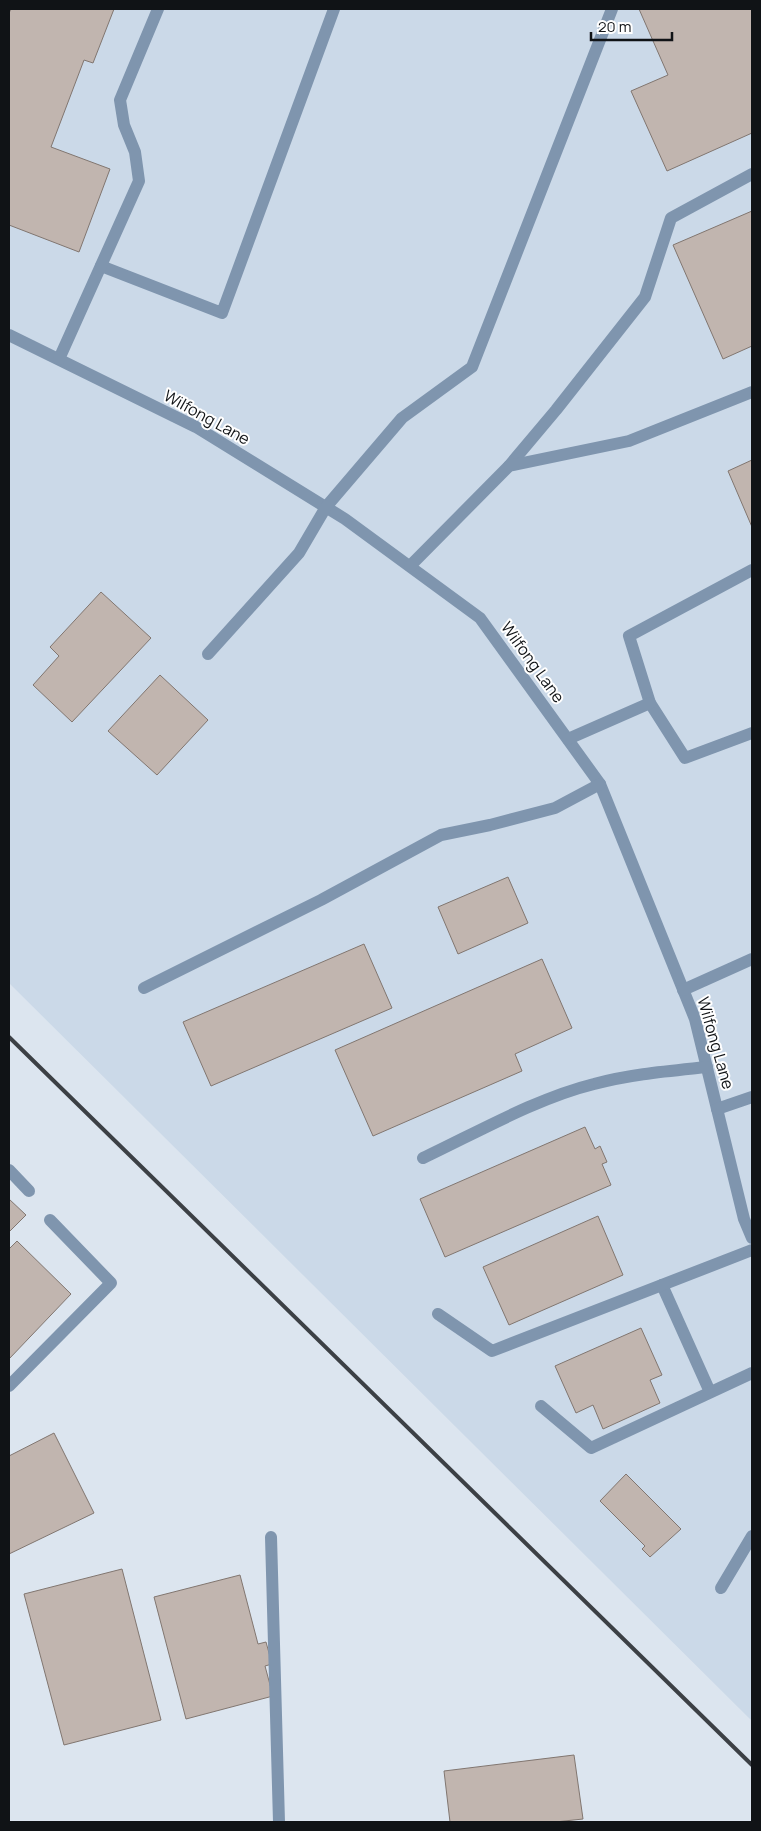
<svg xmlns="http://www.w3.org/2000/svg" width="761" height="1831" viewBox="0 0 761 1831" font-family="Manrope,sans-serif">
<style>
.built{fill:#cbd9e8}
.building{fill:#c1b5af;stroke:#817670}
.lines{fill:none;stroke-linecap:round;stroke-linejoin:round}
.minor{stroke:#7f95ae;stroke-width:12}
.rail{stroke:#3c4045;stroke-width:4}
.labels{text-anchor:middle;stroke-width:4;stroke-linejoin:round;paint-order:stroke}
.street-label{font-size:16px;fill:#101316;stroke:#fff}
</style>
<rect width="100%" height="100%" fill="#dce5ef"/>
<polygon class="built" points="9,9 752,9 752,1721 9,983"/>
<g class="building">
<polygon points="11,9 114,9 93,63 84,60 51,147 110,169 79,252 9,225 9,13"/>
<polygon points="639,9 752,9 752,133 667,171 631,91 668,75"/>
<polygon points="752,211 752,346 723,359 673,245"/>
<polygon points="752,460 752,527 728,471"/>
<polygon points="101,592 151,638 72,722 33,685 59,656 50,647"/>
<polygon points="160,675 208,720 157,775 108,731"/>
<polygon points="508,877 528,923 458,954 438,907"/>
<polygon points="364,944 392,1008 211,1086 183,1022"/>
<polygon points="542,959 572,1028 515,1054 522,1071 373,1136 335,1050"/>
<polygon points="585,1127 595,1149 600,1146 607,1162 602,1164 611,1185 445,1257 420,1199"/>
<polygon points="9,1199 26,1215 9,1232"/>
<polygon points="598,1216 623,1275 509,1325 483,1267"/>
<polygon points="17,1241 71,1294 9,1359 9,1249"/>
<polygon points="641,1328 662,1375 650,1380 660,1403 603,1429 593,1405 576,1413 555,1366"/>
<polygon points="54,1433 94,1513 9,1554 9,1456"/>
<polygon points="626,1474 681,1529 650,1557 642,1549 645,1546 600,1501"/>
<polygon points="122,1569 161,1720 64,1745 24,1594"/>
<polygon points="240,1575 258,1644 266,1642 272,1664 265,1666 273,1696 186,1719 154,1597"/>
<polygon points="574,1755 583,1819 555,1822 450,1822 444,1771"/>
</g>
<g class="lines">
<g class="minor">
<polyline points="101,266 222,313 334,9"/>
<polyline points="9,335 196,427 345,519 480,618 600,784 695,1019 744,1219 752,1238"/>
<polyline points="59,359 139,181 135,152 124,125 120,100 158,9"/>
<polyline points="509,466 556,410 645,297 671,218 752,174"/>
<polyline points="410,566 509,466 629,441 752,392"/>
<polyline points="752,570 629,636 650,703 685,758 752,733"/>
<polyline points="208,654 299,553 326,507 402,418 472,367 612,9"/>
<polyline points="568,739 650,703"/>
<polyline points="144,988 321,900 441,835 490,825 555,808 600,784"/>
<polyline points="683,990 752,959"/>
<polyline points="717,1109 752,1097"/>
<path d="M423,1158c53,-25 114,-60 171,-74 37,-10 75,-13 113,-17"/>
<polyline points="9,1170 29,1191"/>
<polyline points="662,1285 710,1392"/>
<polyline points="438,1314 492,1351 752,1250"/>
<polyline points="9,1386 111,1283 50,1220"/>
<polyline points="541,1406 591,1448 752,1373"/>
<polyline points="271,1537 279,1822"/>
<polyline points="721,1588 752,1536"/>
</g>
<polyline class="rail" points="9,1037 752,1765"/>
</g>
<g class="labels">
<g class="street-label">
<text transform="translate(207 417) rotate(29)" y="6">Wilfong Lane</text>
<text transform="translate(533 662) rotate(54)" y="6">Wilfong Lane</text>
<text transform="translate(716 1043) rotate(74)" y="6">Wilfong Lane</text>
</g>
</g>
<rect width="761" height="1831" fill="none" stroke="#101316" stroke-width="20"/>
<path d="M591 32v8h81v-8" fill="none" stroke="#101316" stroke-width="2.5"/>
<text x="598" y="32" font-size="15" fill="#101316" stroke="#ffffff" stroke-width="4" paint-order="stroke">20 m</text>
</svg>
